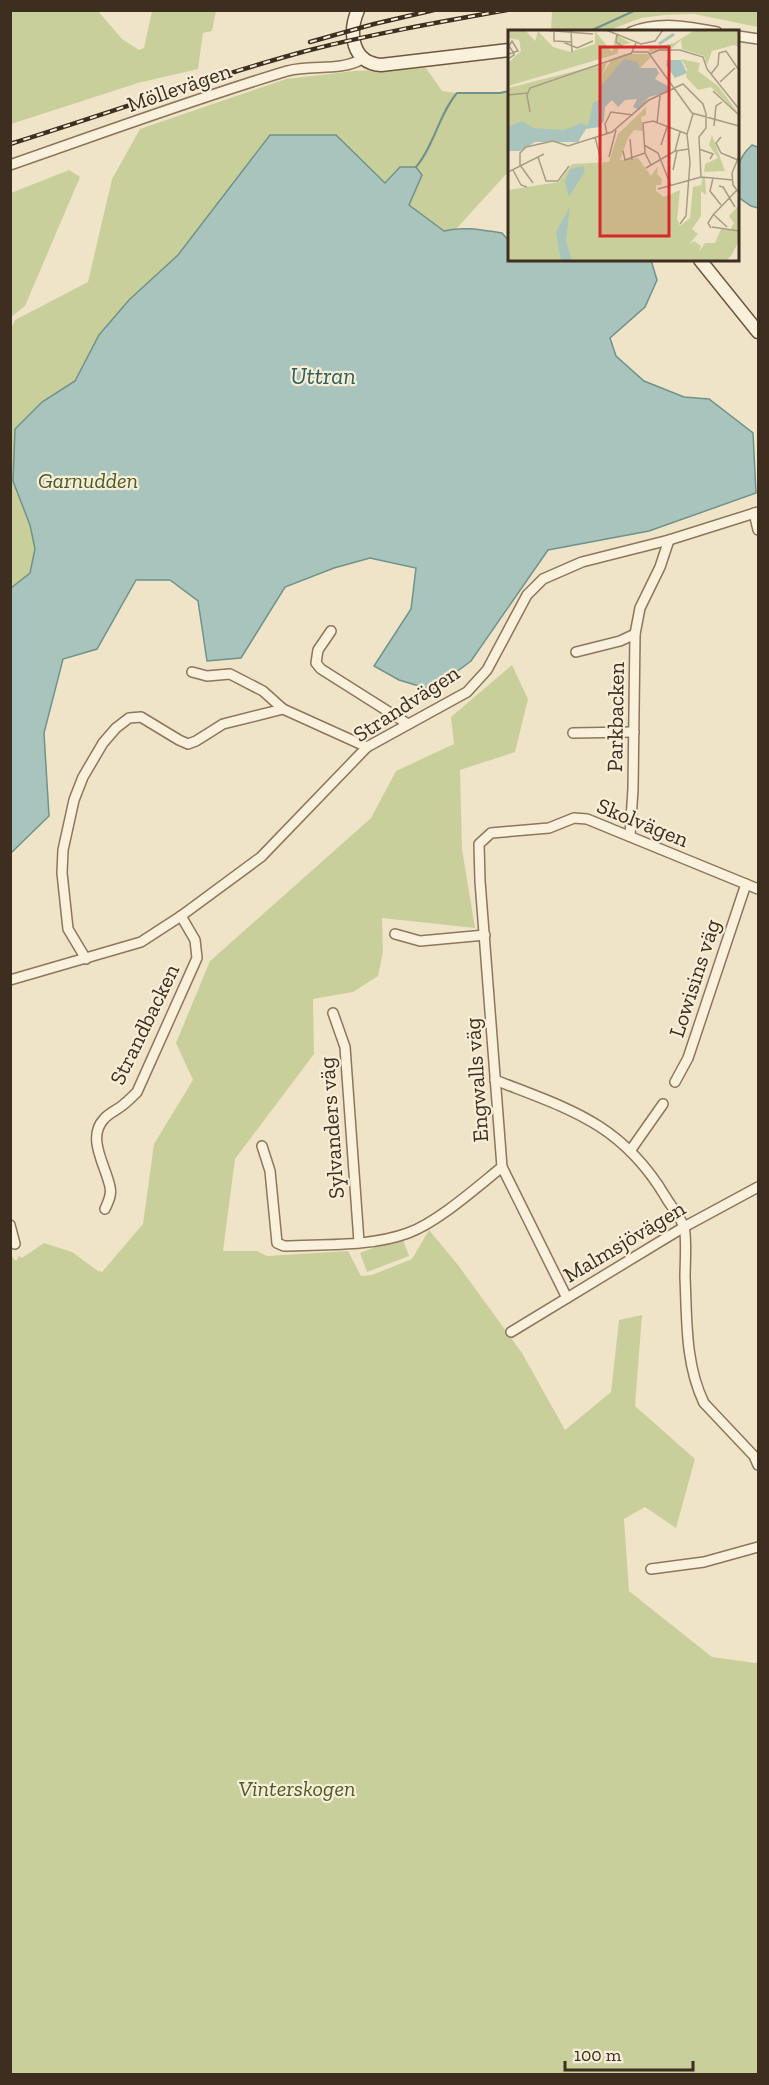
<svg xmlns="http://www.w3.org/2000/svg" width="769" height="2085" viewBox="0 0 769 2085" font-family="'Zilla Slab',serif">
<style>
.green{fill:#c9cf9b}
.water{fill:#a9c4bc;stroke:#6f938a;stroke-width:1.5}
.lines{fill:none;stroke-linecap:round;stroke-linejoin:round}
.stream{stroke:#6f938a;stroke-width:2}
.street-casing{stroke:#8d765c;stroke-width:12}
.secondary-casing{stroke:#6f573f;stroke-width:15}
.street{stroke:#faf1dc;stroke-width:9}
.secondary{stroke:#faf1dc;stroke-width:12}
.rail-casing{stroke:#3d2e20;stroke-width:4.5}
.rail{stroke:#f7eed8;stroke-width:2;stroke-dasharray:7;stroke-linecap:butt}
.labels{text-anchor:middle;stroke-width:4.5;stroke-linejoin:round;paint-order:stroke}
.street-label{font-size:22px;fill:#3d2e20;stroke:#f7eed8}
.park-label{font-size:22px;font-style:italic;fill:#4d5a26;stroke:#f7eed8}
.water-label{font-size:24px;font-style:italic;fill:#2f5d5a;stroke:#f7eed8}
.inset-river{fill:none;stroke:#a9c4bc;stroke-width:3}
.inset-road{fill:none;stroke:#a89b85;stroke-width:1.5}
.view{fill:#d62828;fill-opacity:0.15;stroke:#d62828;stroke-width:3}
.inset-edge{fill:none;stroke:#3d2e20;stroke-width:3}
</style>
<rect width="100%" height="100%" fill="#f0e4c8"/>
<g class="green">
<polygon points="10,11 98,11 122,39 139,50 144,48 152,11 216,11 212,31 203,33 198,69 138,83 11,124"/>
<polygon points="552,11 758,11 758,27 694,14 665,15 641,18 607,31 551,31"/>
<path d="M426,68l16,23c22,3 46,5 67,0v80l-52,57 -13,3 -35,-26 13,-30 -37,9 -49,-49h-65l-93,120 -49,45 98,178 -216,209 -1,-365 2,4 3,-6 73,-38 24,-103 28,-50 146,-50 68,-8z"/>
<polygon points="69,170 80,177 25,306 11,317 11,193"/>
<polygon points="512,665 528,699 515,752 460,770 462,849 475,928 382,918 383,952 378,976 353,992 313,999 314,1054 235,1159 223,1251 257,1251 267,1256 348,1251 361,1276 372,1275 412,1259 429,1230 458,1265 522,1353 565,1430 611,1392 619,1320 642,1315 635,1406 695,1459 676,1528 645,1507 624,1519 629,1591 712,1657 755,1663 758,1662 758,2074 11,2074 10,1254 16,1261 19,1256 22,1258 44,1243 72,1252 98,1271 102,1272 143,1224 154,1144 193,1080 176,1043 210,961 371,818 396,771 454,744 451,717"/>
<polygon points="402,1237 409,1256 367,1272 360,1253"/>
</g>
<g class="water">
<path d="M270,135h66l49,48 15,-16h16l6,8 -13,30 35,26c20,-5 38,-1 58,2l7,8v19h142l6,20 -12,27 -35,31 6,18 28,25 40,16 25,2 44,34 3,60 -107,38 -101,19 -77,111 -39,29 -33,-10 -25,-14 37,-57 5,-41 -46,-10 -36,10 -49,19 -44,71 -34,3 -9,-60 -28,-21h-34l-39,69 -34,10 -19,74 5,83 -38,37v-265l19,-15 5,-24 -5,-24 -17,-44 2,-52 27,-27 33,-21 24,-46 30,-35 49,-45z"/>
<path d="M752,145l6,2v61l-7,-2 -13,-9c-1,-22 -4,-36 14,-52z"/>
</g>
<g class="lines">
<g class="stream">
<polyline points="588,32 636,10"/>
<path d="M416,167c18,-21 23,-53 41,-74h43l9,-2"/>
</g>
<defs>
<g id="street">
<path d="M631,32c28,-11 57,-6 86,0"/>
<polyline points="738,36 758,39"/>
<path d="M10,165c92,-32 184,-66 277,-94 25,-7 52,1 75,-12"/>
<polyline points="754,513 758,530"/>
<polyline points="331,631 318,650 316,663 321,669 408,724"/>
<polyline points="576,652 620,641 635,634"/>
<polyline points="192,672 207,676 230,674 263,691 283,709"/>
<polyline points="573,733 634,732"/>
<polyline points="630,836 633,789 635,634 640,608 660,567 669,540"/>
<polyline points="395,934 420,941 485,935"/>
<polyline points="86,959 68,929 62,873 63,850 74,800 83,777 103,743 116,728 129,718 141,717 179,740 188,744 196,741 223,724 283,709 367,747"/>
<polyline points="10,980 141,942 181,916 261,857 367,747 467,692 487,670 527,595 543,579 582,562 669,540 758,512"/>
<polyline points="333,1013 345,1047 359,1242"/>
<path d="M495,1080c74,29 126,43 170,116 5,9 15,20 19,31 3,10 1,38 1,50 2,42 0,87 19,126l50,53 4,9"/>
<polyline points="675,1082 688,1058 746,884"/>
<path d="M262,1146l8,25 7,72 7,3c40,-2 86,1 124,-13 30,-11 69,-46 94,-66"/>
<polyline points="630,1151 663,1104"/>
<path d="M105,1209c3,-7 7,-14 5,-22 -4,-21 -24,-49 -6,-68 5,-6 13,-9 19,-14 5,-4 10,-9 14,-13l60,-134 -2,-18 -14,-24"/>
<polyline points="10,1225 15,1244"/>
<polyline points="567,1298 502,1167 480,881 479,844 491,833 549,828 574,818 587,819 758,889"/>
<polyline points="511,1332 684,1227 758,1187"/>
<polyline points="651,1569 704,1562 758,1547"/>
</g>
<g id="secondary">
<path d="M358,10c-10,23 -6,53 23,55l128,-15"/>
<polyline points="700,260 758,332"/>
</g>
</defs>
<use href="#street" class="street-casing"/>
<use href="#secondary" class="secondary-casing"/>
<use href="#street" class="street"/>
<use href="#secondary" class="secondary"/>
<defs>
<g id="rail">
<polyline points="310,42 374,24 434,10"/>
<path d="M10,144c99,-31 196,-66 296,-93 66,-17 133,-29 201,-41"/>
</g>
</defs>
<use href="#rail" class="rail-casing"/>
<use href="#rail" class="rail"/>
</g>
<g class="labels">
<g class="street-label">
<text transform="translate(179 87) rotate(-19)" y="8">Möllevägen</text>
<text transform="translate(406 703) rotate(-33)" y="8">Strandvägen</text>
<text transform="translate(615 717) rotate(-89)" y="8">Parkbacken</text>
<text transform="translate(643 822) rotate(22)" y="8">Skolvägen</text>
<text transform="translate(694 978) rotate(-72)" y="8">Lowisins väg</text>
<text transform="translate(144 1024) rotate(-64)" y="8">Strandbacken</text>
<text transform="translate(476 1080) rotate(-94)" y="8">Engwalls väg</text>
<text transform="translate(331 1128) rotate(-94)" y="8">Sylvanders väg</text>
<text transform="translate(624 1241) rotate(-31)" y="8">Malmsjövägen</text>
</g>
<g class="park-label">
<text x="88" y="488">Garnudden</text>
<text x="297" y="1796">Vinterskogen</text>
</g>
<g class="water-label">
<text x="323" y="384">Uttran</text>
</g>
</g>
<g transform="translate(508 30)">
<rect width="231" height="231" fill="#f0e4c8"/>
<path d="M0,0h17l10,11 3,-10 15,16 17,5 25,-8v-13l17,21 4,-17 15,8 -12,3 -2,8 -109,32v-23l13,-12 -2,-11 -11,-2zM187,0h44v17l-5,-2 -22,6 -5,14 -3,-9 -22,-7 -1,-9 -11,10 -21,2v-4l25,-5zM117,24h23l2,4 -10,10 -16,-9 -15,19 -2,3 13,9 -19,18 -8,19 -85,14v-53l99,-25 -5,12 10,-16zM173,29l19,4 -2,8 20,15 21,28 -28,-27 -13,3 -12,-13 1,-8zM138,77v8l-5,2 2,14 -9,-1 -6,8 -8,22 18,-2 13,18 7,-10 -1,8 5,5 -1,6h-5v6l8,6 16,-7 -3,29 3,7 10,-8 3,-31 8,-2v4l1,-11h3l1,17 -5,-4v25l-9,13 6,5 -9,10 5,-3 7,5 -2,6 6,-9h10l6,-14 9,1 4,-7 -5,-7 10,-11v36l-8,15 -5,5h-218v-71l51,-8 13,-18 37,-2 9,-28zM204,105l13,36 -21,1 1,-8 13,-6 -9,-13z" fill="#c9cf9b"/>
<path d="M116,29l13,3 3,6h16l3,5 -4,6 13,7v6l-19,5 -10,13 -6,-3 4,-8 -12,1 -7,7 -6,-7 -7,7 -1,14 -5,6 -13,2 -8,13h-43l-15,9h-12v-24l14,-6 12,7 30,2 17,-7 7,3 5,-23 9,-4 -1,-13zM159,30h14l6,13 -12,5 -9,-13zM75,136l2,5 -16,26 -4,-15 5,-13zM62,176l-4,35 6,20h-11l-5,-29z" fill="#a9c4bc"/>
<path class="inset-river" d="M151,14l15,-10"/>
<path class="inset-road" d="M34,0l51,4M46,0v11l18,1M63,0l1,22M98,0l35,14 14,-3 8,-11M109,4l-1,8 9,6M55,12l14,6 16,-7M128,13l-4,9h16l44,61 47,13M0,24l5,-1 1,-1 4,-1 -6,-10 -3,5 4,6h1v3l-6,4M142,24l9,-4h21l23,7 4,12 32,40M203,44l7,-9 1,-12 7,-2 13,19M212,52l15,-14M205,61l26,24M0,65l20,-2M22,82l-3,-17 3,-7 102,-35M149,93l3,-27M206,96l2,-20 6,-4M99,104l-2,-10 6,-12 22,3M87,107l6,23M213,107l-5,6 5,10 17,7M122,109l2,21M136,115l14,8 13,33M153,115l6,-18M191,119l14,5 -3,5M115,121l2,9 20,-7M167,121l5,-19M231,126l-7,17 1,12 6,8M30,127l8,24h12l11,-15M101,127l7,-27M143,135l-6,-12 -2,-30 10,-2 34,13M138,138l29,-17 14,-2M5,140l8,15 6,2M165,140l4,-19M0,142l36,-18M193,147l32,3M205,148l-3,13 11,14M25,153l-13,-18v-12l6,-6 27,-6 15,5 44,-14 37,-32 34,-16 20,20 3,10v14l-7,9 2,40M211,156l4,1 12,20M150,159l43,-12M205,184l14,13M172,194l6,-8 4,-54 -3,-28 6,-20M204,197l27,4M203,198l-3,-5 5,-8 24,-25"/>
<path class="view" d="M92,17h69v189h-69z"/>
<rect width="231" height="231" class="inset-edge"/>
</g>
<rect width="769" height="2085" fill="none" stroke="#3d2e20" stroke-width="24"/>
<path d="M565 2061v9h128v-9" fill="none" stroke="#3d2e20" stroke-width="3"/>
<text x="574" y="2061" font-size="18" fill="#3d2e20" stroke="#f7eed8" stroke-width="4.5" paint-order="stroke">100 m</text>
</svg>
